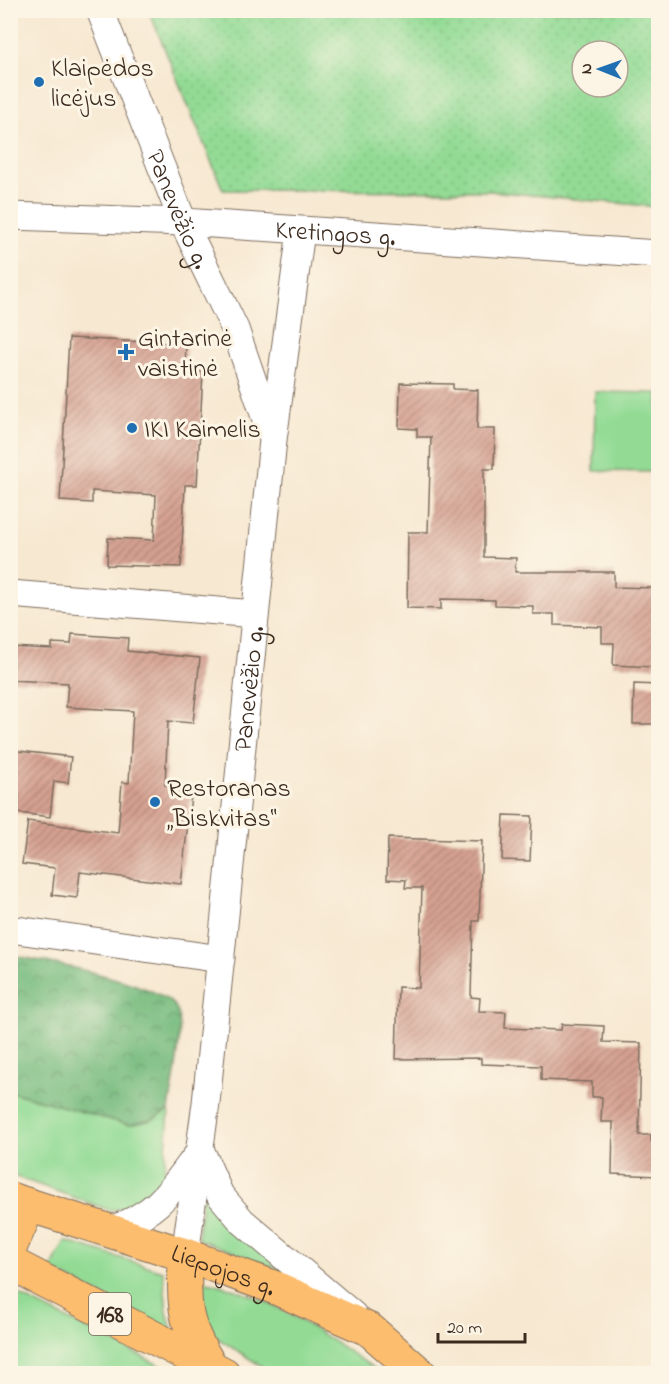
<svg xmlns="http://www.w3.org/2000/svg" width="669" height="1384" viewBox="0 0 669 1384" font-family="'Indie Flower',sans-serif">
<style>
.grass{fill:#93db95;stroke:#67825a;stroke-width:1.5}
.forest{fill:url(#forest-crowns);stroke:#58724e;stroke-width:1.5}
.park{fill:url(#park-dots);stroke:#67825a;stroke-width:1.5;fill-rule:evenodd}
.building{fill:url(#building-hatch)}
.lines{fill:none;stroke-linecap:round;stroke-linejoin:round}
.street-casing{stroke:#7d6c5d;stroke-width:29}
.primary-casing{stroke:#7d6c5d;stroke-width:35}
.street{stroke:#fff;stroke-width:27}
.primary{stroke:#fcbd6e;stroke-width:33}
.poi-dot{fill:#1f6fb2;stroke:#fcf5e5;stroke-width:2}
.labels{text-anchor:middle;stroke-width:6;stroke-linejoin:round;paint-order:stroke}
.shield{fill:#fcf5e5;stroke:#75675a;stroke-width:1.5}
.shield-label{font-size:24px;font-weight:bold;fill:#3b2a1e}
.poi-label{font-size:26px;fill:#3b2a1e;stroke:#fcf5e5;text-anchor:start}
.street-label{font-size:26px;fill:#3b2a1e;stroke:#fcf5e5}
</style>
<defs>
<pattern id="forest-crowns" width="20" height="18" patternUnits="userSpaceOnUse" patternTransform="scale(1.5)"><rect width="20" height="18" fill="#76bb7e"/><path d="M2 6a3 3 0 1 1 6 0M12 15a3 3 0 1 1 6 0" fill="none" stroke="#629867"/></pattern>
<pattern id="park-dots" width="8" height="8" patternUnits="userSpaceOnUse" patternTransform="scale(1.5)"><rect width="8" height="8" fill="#93db95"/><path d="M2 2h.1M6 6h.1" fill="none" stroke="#80bc80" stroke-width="1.8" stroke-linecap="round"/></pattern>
<pattern id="building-hatch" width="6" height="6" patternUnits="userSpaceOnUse" patternTransform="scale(1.5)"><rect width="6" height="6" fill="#d5a091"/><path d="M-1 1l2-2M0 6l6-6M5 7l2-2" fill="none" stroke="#ae8376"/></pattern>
</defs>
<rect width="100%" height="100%" fill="#fcf5e5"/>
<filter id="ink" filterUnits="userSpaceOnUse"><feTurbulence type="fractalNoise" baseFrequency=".0167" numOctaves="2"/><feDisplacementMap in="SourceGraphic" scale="12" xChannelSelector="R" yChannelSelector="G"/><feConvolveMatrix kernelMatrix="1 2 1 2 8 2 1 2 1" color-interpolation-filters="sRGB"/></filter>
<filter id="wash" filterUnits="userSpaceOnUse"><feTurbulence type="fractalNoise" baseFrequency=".008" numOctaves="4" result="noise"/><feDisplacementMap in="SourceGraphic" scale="24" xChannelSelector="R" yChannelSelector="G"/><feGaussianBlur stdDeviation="1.35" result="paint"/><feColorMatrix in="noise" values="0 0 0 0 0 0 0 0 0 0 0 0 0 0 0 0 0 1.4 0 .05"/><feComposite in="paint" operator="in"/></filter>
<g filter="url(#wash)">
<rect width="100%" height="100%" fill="#f7e8d1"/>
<g class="grass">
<polygon points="595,392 658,393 658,472 594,471"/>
<polygon points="11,1092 129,1125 151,1120 169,1110 163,1188 129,1208 109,1210 11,1175"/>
<polygon points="203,1188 301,1277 198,1239"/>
<polygon points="65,1241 163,1271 167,1312 173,1334 51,1269"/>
<path d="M197,1280c71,11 126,56 185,93h-110l-58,-37 -16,-36z"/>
<polygon points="11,1291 161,1366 173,1373 19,1373 11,1369"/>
</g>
<path class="forest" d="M10,955c31,6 156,28 167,55 8,19 -5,79 -8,100l-17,10 -23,5 -118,-33z"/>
<path class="park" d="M149,11h509v196l-168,-16 -267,-1zM582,51h36v36h-36z"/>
<g id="blocks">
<g class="building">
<polygon points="69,338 186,344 185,371 203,372 197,485 185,485 181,567 107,565 108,538 154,540 156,495 92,491 92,503 60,501"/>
<polygon points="400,383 453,384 453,389 478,390 477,429 495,429 494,469 484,469 484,557 516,558 515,572 614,572 614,587 657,588 655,667 613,665 614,643 602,643 602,627 554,625 554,614 533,614 533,606 495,605 495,600 441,599 441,609 407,608 408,532 428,532 431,437 417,437 417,429 399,428"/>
<polygon points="72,634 128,638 127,651 200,658 193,723 168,721 165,785 192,787 181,884 80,872 77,898 52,895 55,868 22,864 28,821 118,833 122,782 129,783 133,711 66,707 68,683 10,680 10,647 52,649 52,643 71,644"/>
<polygon points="634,684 658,685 658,724 633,724"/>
<polygon points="10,750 71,757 68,783 54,781 50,817 10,812"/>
<polygon points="504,815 532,816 530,861 502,860"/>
<polygon points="388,838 482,841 479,921 473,921 471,997 480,998 479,1011 506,1012 505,1028 561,1030 562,1024 604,1026 603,1042 641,1043 639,1135 651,1135 651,1141 658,1141 658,1176 612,1174 613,1122 601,1122 602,1097 592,1097 592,1082 541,1080 541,1066 481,1064 481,1058 396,1059 398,987 419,988 422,888 405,888 406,880 387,879"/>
</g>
</g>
</g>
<g filter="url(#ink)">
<use href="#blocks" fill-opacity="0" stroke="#7d6c5d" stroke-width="1.5"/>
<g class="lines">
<defs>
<g id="street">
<path id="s1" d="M100,10l83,212 52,107 35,102"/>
<path id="s2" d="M10,216l173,6 475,32"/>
<polyline points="10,594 255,614"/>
<polyline points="10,929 221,959"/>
<polyline points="201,1151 220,1195 242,1221 353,1315"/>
<path d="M111,1230c48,-18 57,-36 87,-76"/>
<path id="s3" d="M185,1255l21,-152 67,-663 28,-209"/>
</g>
<g id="primary">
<path id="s4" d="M10,1199l175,56 91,33 94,42 50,44"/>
<polyline points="10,1248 29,1205"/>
<path d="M185,1255c-1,49 -3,67 25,110"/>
<polyline points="10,1263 224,1374"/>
</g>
</defs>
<use href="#street" class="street-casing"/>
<use href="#primary" class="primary-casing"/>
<use href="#street" class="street"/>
<use href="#primary" class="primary"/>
</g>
</g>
<g class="poi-dot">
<circle cx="39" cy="82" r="6"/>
<path d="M123 343h6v6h6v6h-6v6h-6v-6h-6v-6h6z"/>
<circle cx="132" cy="428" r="6"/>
<circle cx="155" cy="802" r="6"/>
</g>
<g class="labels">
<rect class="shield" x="89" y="1293" width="42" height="42" rx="4.5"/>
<g class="shield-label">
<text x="110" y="1322">168</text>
</g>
<g class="poi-label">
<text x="51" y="76">Klaipėdos<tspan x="51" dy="30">licėjus</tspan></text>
<text x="138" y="346">Gintarinė<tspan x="138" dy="30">vaistinė</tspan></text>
<text x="144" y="437">IKI Kaimelis</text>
<text x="167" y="796">Restoranas<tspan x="167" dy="30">„Biskvitas“</tspan></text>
</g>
<g class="street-label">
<text dy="9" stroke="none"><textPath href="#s1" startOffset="214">Panevėžio g.</textPath></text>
<text dy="9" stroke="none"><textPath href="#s2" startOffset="326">Kretingos g.</textPath></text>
<text dy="9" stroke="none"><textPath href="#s3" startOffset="570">Panevėžio g.</textPath></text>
<text dy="9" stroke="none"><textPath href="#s4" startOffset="225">Liepojos g.</textPath></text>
</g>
</g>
<rect width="669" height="1384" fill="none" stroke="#fcf5e5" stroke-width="36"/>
<g transform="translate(600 69) rotate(271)"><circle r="28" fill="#fcf5e5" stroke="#afa495" stroke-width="1.5"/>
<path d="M0-4.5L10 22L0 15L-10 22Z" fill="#1f6fb2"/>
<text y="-9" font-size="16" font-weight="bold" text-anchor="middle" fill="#3b2a1e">N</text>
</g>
<path d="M438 1333v9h87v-9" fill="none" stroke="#3b2a1e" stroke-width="3"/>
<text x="447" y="1333" font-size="18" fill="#3b2a1e" stroke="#fcf5e5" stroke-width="4.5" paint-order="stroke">20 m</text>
</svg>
